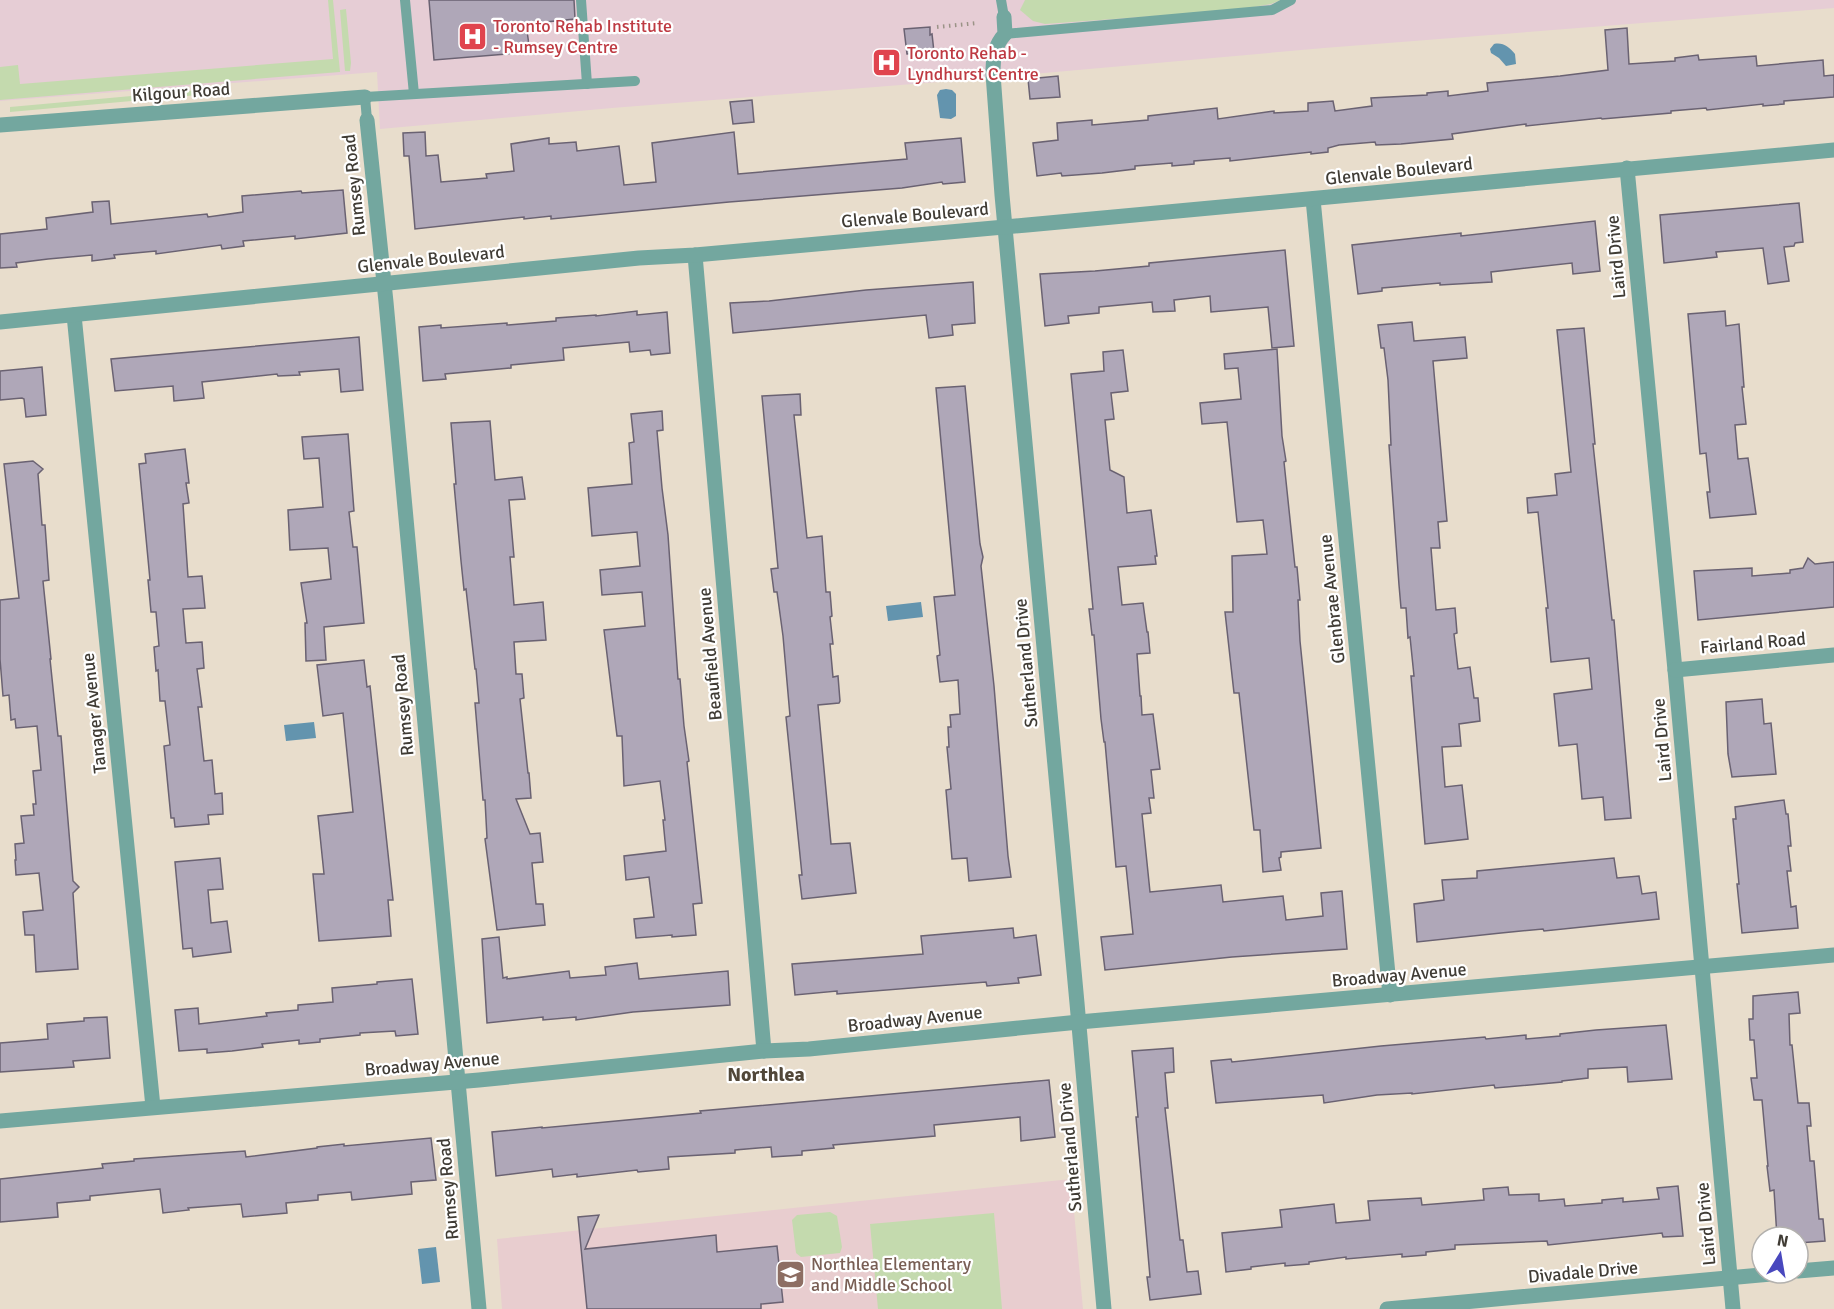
<svg xmlns="http://www.w3.org/2000/svg" width="1834" height="1309" viewBox="0 0 1834 1309" font-family="Signika,sans-serif">
<style>
.education{fill:#e8cdcf}
.medical{fill:#e6cdd5}
.green{fill:#c4daae}
.water{fill:#6394ae}
.building{fill:#afa7b8;stroke:#6a6272;stroke-width:1.5}
.lines{fill:none;stroke-linecap:round;stroke-linejoin:round}
.path{stroke:#9b9387;stroke-width:4;stroke-dasharray:1.5 4.5;stroke-linecap:butt}
.lane{stroke:#73a79f;stroke-width:10}
.street{stroke:#73a79f;stroke-width:15}
.labels{text-anchor:middle;stroke-width:4.5;stroke-linejoin:round;paint-order:stroke}
.health-label{font-size:18px;fill:#be3a42;stroke:#fff;text-anchor:start}
.street-label{font-size:18px;fill:#403c35;stroke:#fff}
.education-label{font-size:18px;fill:#785e54;stroke:#fff;text-anchor:start}
.neighbourhood-label{font-size:20px;font-weight:bold;fill:#514739;stroke:#fff}
</style>
<rect width="100%" height="100%" fill="#e8ddcc"/>
<polygon class="education" points="1071,1179 1083,1309 502,1309 497,1239"/>
<polygon class="medical" points="0,0 1834,0 1834,8 1324,48 976,79 612,108 380,129 377,72 0,101"/>
<g class="green">
<polygon points="328,0 333,0 340,72 0,100 0,67 18,65 20,84 333,59"/>
<polygon points="1025,0 1281,0 1271,4 1237,10 1045,24 1033,21 1020,10"/>
<polygon points="346,9 351,63 350,71 345,71 340,10"/>
<polygon points="220,88 220,93 10,112 10,107"/>
<polygon points="830,1212 837,1216 842,1247 840,1253 801,1257 796,1253 792,1220 797,1215"/>
<polygon points="994,1213 1002,1309 878,1309 870,1224"/>
</g>
<g class="water">
<path d="M1494,44c9,-2 15,3 21,10l1,10 -10,2 -7,-8 -8,-5 -1,-4z"/>
<polygon points="946,89 952,90 956,94 956,116 951,119 940,118 937,95 940,90"/>
<polygon points="921,602 923,617 888,621 886,606"/>
<polygon points="314,722 316,738 286,741 284,725"/>
<polygon points="436,1247 440,1282 422,1284 418,1249"/>
</g>
<g class="building">
<polygon points="429,0 574,0 575,19 526,24 530,52 434,60"/>
<polygon points="930,27 930,35 932,34 934,52 907,54 904,29"/>
<polygon points="1627,28 1629,64 1675,61 1675,58 1698,55 1699,60 1756,56 1757,66 1823,60 1824,76 1834,75 1834,97 1784,101 1784,104 1763,106 1763,104 1707,110 1706,108 1671,111 1671,113 1602,119 1601,118 1526,126 1526,124 1452,134 1453,139 1401,144 1376,145 1375,142 1339,145 1328,148 1328,152 1311,154 1311,152 1230,161 1230,158 1194,161 1194,164 1172,166 1172,163 1135,166 1135,169 1102,173 1062,176 1061,173 1037,176 1033,143 1058,140 1057,123 1092,120 1092,125 1148,120 1148,116 1217,108 1218,119 1274,111 1274,113 1308,111 1308,103 1333,101 1335,111 1372,106 1371,98 1427,95 1427,93 1448,91 1448,96 1488,91 1487,83 1560,76 1608,70 1605,30"/>
<polygon points="1058,76 1060,97 1030,99 1028,79"/>
<polygon points="752,100 754,122 733,124 730,102"/>
<polygon points="425,132 426,156 438,155 441,182 487,178 486,174 514,171 511,144 549,138 549,144 576,142 577,151 619,146 624,185 656,182 652,143 734,132 738,174 907,159 905,143 961,138 965,182 943,184 942,182 902,188 729,202 551,219 551,216 524,219 524,217 415,229 409,156 404,156 403,133"/>
<polygon points="343,190 347,233 295,239 295,236 243,241 244,246 222,249 221,245 156,254 156,251 114,255 115,258 92,261 92,255 48,259 16,263 17,267 0,268 0,234 47,229 46,218 93,212 92,202 109,201 111,224 207,214 208,217 243,212 242,196 301,191 302,193"/>
<polygon points="1799,203 1803,242 1795,243 1794,246 1784,247 1789,281 1768,284 1763,248 1716,252 1717,257 1664,263 1660,215"/>
<polygon points="1595,221 1600,271 1573,274 1572,263 1491,272 1492,282 1440,285 1440,283 1382,288 1382,291 1358,294 1352,245 1461,233 1461,236"/>
<polygon points="1285,250 1294,346 1272,348 1268,307 1211,312 1210,296 1174,300 1175,311 1153,312 1152,302 1099,307 1099,313 1068,316 1069,323 1045,326 1040,274 1095,271 1149,266 1149,263"/>
<polygon points="973,282 975,323 952,325 953,335 929,338 926,315 733,333 730,303 769,301 866,290"/>
<polygon points="637,311 637,315 667,312 670,353 651,355 650,350 630,352 629,342 563,348 564,360 511,365 511,368 445,374 446,379 423,381 419,327 441,325 441,328 507,323 507,325 556,321 556,318 596,315 596,316"/>
<polygon points="1725,311 1726,326 1739,324 1744,387 1742,387 1746,424 1735,425 1738,459 1748,458 1756,514 1710,518 1707,492 1710,492 1706,453 1700,454 1688,314"/>
<polygon points="1412,322 1414,341 1465,337 1467,358 1433,361 1447,521 1438,522 1440,548 1431,548 1436,610 1455,608 1457,633 1454,634 1458,669 1470,667 1474,698 1478,698 1480,721 1459,724 1461,746 1442,747 1445,787 1462,785 1468,839 1425,844 1411,676 1414,676 1410,637 1408,638 1406,608 1401,608 1399,585 1389,445 1391,445 1388,380 1384,348 1381,348 1378,325"/>
<polygon points="1584,328 1595,444 1593,444 1612,620 1614,620 1631,818 1605,820 1603,797 1582,799 1577,744 1559,746 1554,694 1592,689 1589,658 1551,662 1546,608 1548,608 1538,512 1528,513 1527,498 1557,495 1555,474 1571,472 1557,330"/>
<polygon points="359,337 363,390 341,392 339,369 299,372 300,375 278,376 277,374 202,382 204,398 174,401 173,386 115,391 111,359"/>
<polygon points="1277,349 1282,436 1286,461 1284,462 1295,567 1297,567 1300,600 1298,600 1300,641 1321,848 1281,852 1281,857 1279,858 1281,870 1263,872 1260,830 1254,830 1239,693 1234,693 1225,612 1233,612 1232,556 1267,554 1263,520 1237,522 1227,422 1202,424 1200,403 1241,399 1238,368 1225,369 1224,354"/>
<polygon points="1123,350 1128,391 1111,393 1114,419 1105,420 1110,470 1124,477 1127,513 1151,510 1157,556 1155,556 1156,564 1118,567 1122,605 1143,603 1147,632 1148,632 1150,653 1137,654 1140,696 1141,696 1142,715 1153,714 1160,769 1151,770 1154,798 1149,798 1151,813 1142,814 1150,892 1221,885 1223,902 1283,896 1286,920 1323,916 1321,893 1342,891 1347,949 1232,957 1105,970 1101,937 1133,934 1126,866 1116,867 1105,742 1104,742 1101,719 1094,635 1092,635 1089,609 1093,609 1071,374 1104,371 1103,352"/>
<polygon points="42,367 46,415 26,417 24,399 22,398 0,400 0,371"/>
<polygon points="965,386 980,544 983,557 981,566 994,686 1008,856 1011,877 969,881 967,858 952,859 946,790 951,789 947,747 949,747 948,727 951,727 950,715 960,714 958,680 940,682 937,656 940,655 934,597 955,595 936,388"/>
<polygon points="800,394 801,415 794,415 807,538 822,536 826,592 830,592 832,616 830,617 833,644 830,644 833,677 838,676 840,701 839,703 818,705 831,844 850,843 856,893 802,899 799,875 802,875 786,717 790,716 783,636 777,592 774,592 771,569 778,568 762,396"/>
<polygon points="662,411 663,430 657,431 662,488 668,535 678,679 680,679 684,726 689,761 687,762 702,903 693,904 696,935 672,937 672,935 636,938 634,919 654,917 649,877 626,880 624,856 666,851 663,820 665,820 660,781 624,786 622,736 617,736 604,630 645,626 642,592 602,595 600,570 640,566 637,532 592,536 588,488 632,484 629,443 634,442 631,414"/>
<polygon points="490,421 495,480 522,477 525,499 509,500 514,557 510,557 514,605 543,602 546,640 514,642 516,674 522,674 524,698 520,699 528,773 529,773 531,798 516,799 530,834 540,833 543,862 532,863 536,904 543,904 545,925 497,930 485,839 487,838 485,800 483,800 475,703 479,703 476,669 475,669 466,589 464,590 461,561 454,484 456,484 451,423"/>
<polygon points="348,434 354,511 349,512 353,547 357,547 364,623 324,627 326,660 306,661 305,623 307,623 301,583 331,579 328,548 290,550 288,510 323,507 319,458 304,459 302,437"/>
<polygon points="185,449 189,483 186,483 189,503 183,504 188,577 202,576 205,608 183,609 186,643 202,642 204,668 197,669 202,707 198,707 204,761 212,760 215,794 222,793 223,814 208,815 209,824 175,827 174,818 171,818 164,746 170,745 165,701 160,701 158,670 156,671 154,647 159,646 156,612 151,612 148,580 150,580 139,464 146,463 145,454"/>
<polygon points="33,461 43,469 38,474 42,525 45,525 49,580 43,581 51,659 50,659 58,736 61,736 73,881 79,887 73,893 78,969 36,972 34,935 25,935 23,912 43,910 39,873 16,875 15,860 16,860 15,844 24,843 21,816 34,815 33,804 36,804 33,771 41,770 37,726 16,728 15,719 11,720 9,695 3,696 0,659 0,600 19,598 4,464"/>
<polygon points="1808,558 1815,564 1834,562 1834,607 1698,620 1694,571 1752,568 1752,576 1790,573 1790,570 1803,568"/>
<polygon points="364,660 367,687 370,686 393,900 388,900 391,936 319,941 313,874 324,874 318,816 353,812 343,713 323,716 317,665"/>
<polygon points="1762,699 1764,724 1771,723 1776,774 1732,777 1728,754 1726,702"/>
<polygon points="1784,800 1786,814 1788,814 1791,846 1788,846 1791,871 1787,871 1791,907 1796,906 1798,928 1742,933 1737,884 1739,884 1733,819 1736,819 1735,807"/>
<polygon points="220,858 223,889 208,890 211,923 227,921 231,952 193,957 192,948 183,949 175,862"/>
<polygon points="1614,858 1617,878 1639,876 1642,894 1656,892 1659,919 1544,931 1543,929 1501,933 1417,942 1414,904 1444,900 1442,880 1477,878 1477,871"/>
<polygon points="1013,928 1014,938 1036,935 1041,975 1018,978 1019,983 987,986 986,982 837,994 837,991 795,995 792,964 923,954 921,936"/>
<polygon points="499,937 503,978 507,977 507,979 569,971 570,978 606,975 605,967 637,963 639,979 728,971 730,1005 633,1012 576,1020 576,1017 543,1020 543,1017 487,1023 482,939"/>
<polygon points="412,979 418,1034 396,1036 395,1031 360,1033 360,1035 320,1039 320,1042 299,1044 299,1040 262,1044 263,1047 232,1051 207,1053 207,1049 179,1051 175,1010 198,1008 199,1024 267,1016 266,1013 298,1010 298,1005 333,1002 332,988 377,984 377,982"/>
<polygon points="1798,992 1800,1013 1789,1014 1790,1045 1792,1045 1798,1103 1809,1103 1811,1126 1807,1126 1810,1161 1814,1161 1819,1219 1823,1219 1825,1241 1798,1243 1798,1237 1777,1237 1774,1190 1770,1191 1767,1166 1768,1166 1762,1100 1754,1100 1751,1078 1757,1078 1754,1040 1750,1040 1749,1019 1753,1019 1753,996"/>
<polygon points="107,1017 110,1058 73,1061 74,1067 0,1072 0,1043 48,1039 47,1024 84,1021 84,1018"/>
<polygon points="1666,1025 1672,1079 1628,1082 1627,1067 1588,1069 1588,1078 1562,1081 1562,1082 1495,1088 1494,1085 1412,1094 1412,1093 1377,1095 1324,1103 1323,1095 1216,1103 1211,1061 1231,1059 1232,1062 1381,1046 1485,1037 1486,1039 1526,1035 1526,1039 1560,1036 1560,1034 1596,1030"/>
<polygon points="1173,1048 1174,1072 1165,1073 1168,1108 1165,1108 1180,1240 1183,1240 1187,1272 1198,1271 1201,1294 1150,1300 1147,1277 1150,1277 1136,1117 1138,1117 1132,1051"/>
<polygon points="1049,1080 1055,1137 1021,1141 1020,1117 934,1125 935,1136 833,1145 834,1148 802,1151 802,1155 772,1157 771,1147 735,1150 735,1153 668,1157 669,1169 638,1172 637,1170 577,1177 577,1174 553,1177 552,1169 496,1176 492,1132 542,1127 542,1128 701,1113 700,1111"/>
<polygon points="431,1138 436,1180 411,1182 412,1194 352,1200 351,1192 318,1195 318,1200 286,1203 287,1213 243,1217 241,1204 188,1208 189,1210 163,1213 160,1189 90,1196 90,1200 57,1203 58,1217 0,1222 0,1179 103,1168 102,1164 134,1161 134,1159 245,1151 246,1157 317,1148 317,1147 344,1144 344,1146"/>
<polygon points="1678,1186 1683,1236 1663,1237 1662,1233 1548,1245 1547,1241 1455,1245 1455,1249 1426,1252 1426,1255 1402,1257 1402,1254 1346,1259 1346,1257 1309,1262 1309,1264 1285,1266 1285,1263 1251,1267 1251,1269 1226,1272 1222,1233 1282,1227 1280,1210 1334,1204 1336,1223 1370,1220 1368,1201 1421,1198 1422,1205 1484,1200 1483,1189 1508,1187 1509,1195 1539,1194 1539,1201 1564,1199 1565,1206 1602,1203 1602,1200 1623,1198 1623,1202 1659,1199 1657,1188"/>
<polygon points="599,1215 585,1249 716,1235 717,1252 777,1246 783,1302 761,1304 761,1309 587,1309 578,1217"/>
</g>
<g class="lines">
<polyline class="path" points="937,27 978,23"/>
<g class="lane">
<polyline points="405,0 414,94"/>
<polyline points="581,0 587,84"/>
<polyline points="1001,0 1004,17"/>
<polyline points="1005,34 1272,10 1291,0"/>
<polyline points="367,120 365,97 635,81"/>
</g>
<g class="street">
<path d="M1004,17l1,17c-11,12 -12,24 -12,40l9,121 75,808 27,306"/>
<polyline points="367,120 386,302 479,1309"/>
<polyline points="0,125 365,97"/>
<polyline points="1627,168 1675,670 1733,1309"/>
<polyline points="1313,199 1390,995"/>
<polyline points="695,255 764,1051"/>
<polyline points="74,315 153,1107"/>
<polyline points="0,322 639,258 695,255 1027,225 1834,150"/>
<polyline points="1675,670 1834,655"/>
<polyline points="0,1121 479,1080 764,1051 809,1049 1079,1022 1834,955"/>
<polyline points="1798,1271 1834,1268"/>
<polyline points="1387,1309 1782,1273"/>
</g>
</g>
<defs>
<symbol id="hospital-square" viewBox="-11 -11 22 22"><rect x="-9" y="-9" width="18" height="18" rx="4" fill="#e0444e" stroke="#fff"/><path d="M-5-5h3v3.5h4V-5h3V5h-3V1.5h-4V5h-3Z" fill="#fff"/></symbol>
<symbol id="school-square" viewBox="-11 -11 22 22"><rect x="-9" y="-9" width="18" height="18" rx="4" fill="#8d6e63" stroke="#fff"/><path d="M0-5L7-2L0 1L-7-2ZM-4 1L0 2.5L4 1V4Q0 6-4 4Z" fill="#fff"/></symbol>
</defs>
<g fill-rule="evenodd">
<use href="#hospital-square" x="456" y="20" width="33" height="33"/>
<use href="#hospital-square" x="870" y="46" width="33" height="33"/>
<use href="#school-square" x="774" y="1258" width="33" height="33"/>
</g>
<g class="labels">
<g class="health-label">
<text x="493" y="32">Toronto Rehab Institute<tspan x="493" dy="21">- Rumsey Centre</tspan></text>
<text x="907" y="59">Toronto Rehab -<tspan x="907" dy="21">Lyndhurst Centre</tspan></text>
</g>
<g class="street-label">
<text transform="translate(181 92) rotate(-4)" y="6">Kilgour Road</text>
<text transform="translate(1399 171) rotate(-6)" y="6">Glenvale Boulevard</text>
<text transform="translate(354 185) rotate(-96)" y="6">Rumsey Road</text>
<text transform="translate(915 215) rotate(-5)" y="6">Glenvale Boulevard</text>
<text transform="translate(1616 257) rotate(-95)" y="6">Laird Drive</text>
<text transform="translate(431 259) rotate(-6)" y="6">Glenvale Boulevard</text>
<text transform="translate(1332 599) rotate(-96)" y="6">Glenbrae Avenue</text>
<text transform="translate(1753 643) rotate(-5)" y="6">Fairland Road</text>
<text transform="translate(710 654) rotate(-95)" y="6">Beaufield Avenue</text>
<text transform="translate(1026 663) rotate(-95)" y="6">Sutherland Drive</text>
<text transform="translate(403 705) rotate(-95)" y="6">Rumsey Road</text>
<text transform="translate(94 713) rotate(-96)" y="6">Tanager Avenue</text>
<text transform="translate(1662 740) rotate(-95)" y="6">Laird Drive</text>
<text transform="translate(1399 975) rotate(-5)" y="6">Broadway Avenue</text>
<text transform="translate(915 1019) rotate(-6)" y="6">Broadway Avenue</text>
<text transform="translate(432 1064) rotate(-5)" y="6">Broadway Avenue</text>
<text transform="translate(1070 1147) rotate(-95)" y="6">Sutherland Drive</text>
<text transform="translate(448 1189) rotate(-95)" y="6">Rumsey Road</text>
<text transform="translate(1706 1224) rotate(-95)" y="6">Laird Drive</text>
<text transform="translate(1583 1272) rotate(-5)" y="6">Divadale Drive</text>
</g>
<g class="education-label">
<text x="811" y="1270">Northlea Elementary<tspan x="811" dy="21">and Middle School</tspan></text>
</g>
<g class="neighbourhood-label">
<text x="766" y="1081">Northlea</text>
</g>
</g>
<g transform="translate(1780 1255) rotate(11)"><circle r="28" fill="#ffffff" stroke="#b3b1ae" stroke-width="1.5"/>
<path d="M0-4.5L10 22L0 15L-10 22Z" fill="#4948be"/>
<text y="-9" font-size="16" font-weight="bold" text-anchor="middle" fill="#403c35">N</text>
</g>
</svg>
